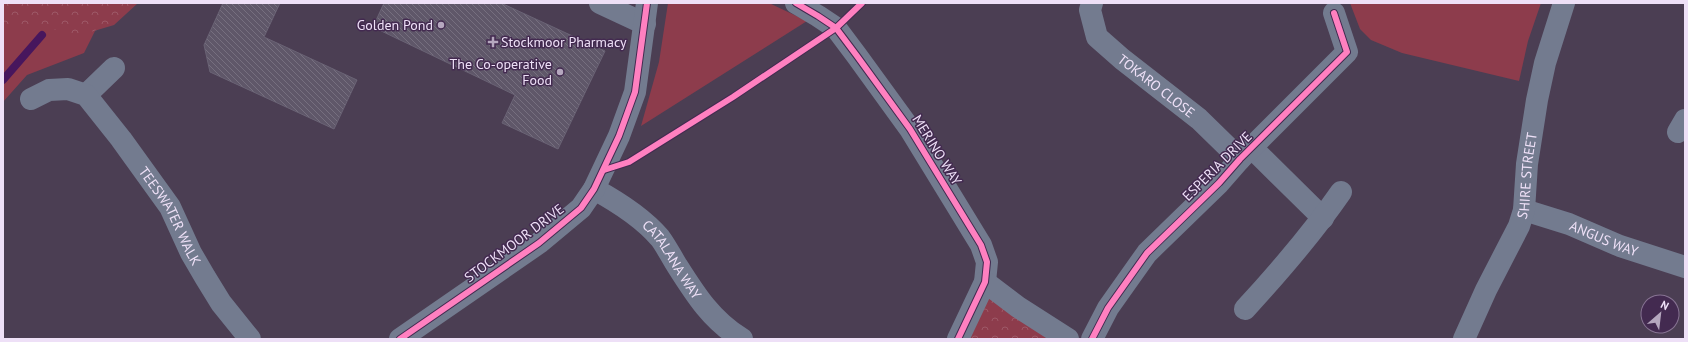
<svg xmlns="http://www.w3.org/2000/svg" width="1688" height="342" viewBox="0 0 1688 342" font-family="'PT Sans',sans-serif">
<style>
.grass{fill:#8d3c4c}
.forest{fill:url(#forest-crowns)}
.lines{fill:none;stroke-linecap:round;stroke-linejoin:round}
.stream{stroke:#47165d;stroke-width:8}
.building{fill:url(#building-back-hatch);stroke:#6a6375}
.minor{stroke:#737b8f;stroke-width:22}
.cycleway-casing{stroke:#432a50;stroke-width:8}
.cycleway{stroke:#ff80c0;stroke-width:6}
.poi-dot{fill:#b5a7be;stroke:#432a50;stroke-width:1.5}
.labels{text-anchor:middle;stroke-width:3;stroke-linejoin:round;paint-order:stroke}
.poi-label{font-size:14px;fill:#eee0f7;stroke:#432a50;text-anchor:end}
.street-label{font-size:14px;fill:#eee0f7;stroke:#432a50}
</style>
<defs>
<pattern id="forest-crowns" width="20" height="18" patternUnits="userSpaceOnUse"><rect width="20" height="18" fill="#8d3c4c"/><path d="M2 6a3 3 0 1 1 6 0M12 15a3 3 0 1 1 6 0" fill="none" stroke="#9d5867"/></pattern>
<pattern id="building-back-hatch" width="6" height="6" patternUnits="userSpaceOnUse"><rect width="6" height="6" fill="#5f5769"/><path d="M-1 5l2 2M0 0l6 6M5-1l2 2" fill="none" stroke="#766f7f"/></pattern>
</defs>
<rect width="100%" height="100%" fill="#4b3e53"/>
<g class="grass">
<polygon points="3,3 109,3 84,53 27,75 3,102"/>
<polygon points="668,3 769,3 807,21 641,126 659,62"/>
<polygon points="1350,3 1541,3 1528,41 1519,81 1402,53 1371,40 1360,29"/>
</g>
<g class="forest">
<polygon points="3,3 138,3 114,25 67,39 58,30 3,27"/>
<polygon points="985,282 1068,339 958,339"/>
</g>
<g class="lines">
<polyline class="stream" points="3,80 42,35"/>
</g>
<g class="building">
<polygon points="223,3 280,3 264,37 357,80 334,129 210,72 204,45"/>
<polygon points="384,3 501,3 605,51 558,149 502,123 515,95 373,27"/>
</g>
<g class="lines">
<g class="minor">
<polyline points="600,3 645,24"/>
<polyline points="796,3 818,16 836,28 857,56 910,129 981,245 987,262 985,282 958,339"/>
<path id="s1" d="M1092,3l-2,7 7,27 25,22 77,60 41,40"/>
<polyline points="86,95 114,68"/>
<path id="s2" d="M31,99l18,-9 19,-1 18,6 35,44 49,68 21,46 14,24 16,26 29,36"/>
<polyline points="1678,132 1685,120"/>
<polyline points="1252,148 1323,218"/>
<path id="s3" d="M594,189c24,13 48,28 66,49 6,8 11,18 16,26 19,30 35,56 66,75"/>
<path id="s4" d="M1524,210l45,14 51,22 65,21"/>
<polyline points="985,282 1018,307 1068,339"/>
<path d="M1245,309c34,-37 67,-75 96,-117"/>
<polyline points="400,339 539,243 581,208 594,189 619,136 635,92 647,3"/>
<polyline points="1092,339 1108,308 1147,253 1219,183 1240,159 1347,52 1334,13"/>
<path id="s5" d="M1464,339l22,-49 33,-64 5,-16 3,-46 10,-64 8,-37 19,-60"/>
</g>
<defs>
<g id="cycleway">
<polyline points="796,3 818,16 836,28 857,56 910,129 981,245 987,262 985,282 958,339"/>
<polyline points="604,170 629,162 733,97 836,28 862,3"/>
<polyline points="400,339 539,243 581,208 594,189 619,136 635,92 647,3"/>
<polyline points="1092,339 1108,308 1147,253 1219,183 1240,159 1347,52 1334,13"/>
</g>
</defs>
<use href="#cycleway" class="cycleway-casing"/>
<use href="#cycleway" class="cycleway"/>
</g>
<g class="poi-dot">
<circle cx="441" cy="25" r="4"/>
<path d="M491 36h4v4h4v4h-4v4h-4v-4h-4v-4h4z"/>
<circle cx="560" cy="72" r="4"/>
</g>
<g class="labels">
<g class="poi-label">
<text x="433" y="30">Golden Pond</text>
<text x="501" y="47" text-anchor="start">Stockmoor Pharmacy</text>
<text x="552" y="69">The Co-operative<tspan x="552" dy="16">Food</tspan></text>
</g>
<g class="street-label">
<text dy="5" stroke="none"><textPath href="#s1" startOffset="112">TOKARO CLOSE</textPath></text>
<text transform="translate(937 150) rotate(58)" y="5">MERINO WAY</text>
<text transform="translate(1217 166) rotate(-45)" y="5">ESPERIA DRIVE</text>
<text dy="5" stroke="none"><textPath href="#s5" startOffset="177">SHIRE STREET</textPath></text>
<text dy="5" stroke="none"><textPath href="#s2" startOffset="206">TEESWATER WALK</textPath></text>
<text dy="5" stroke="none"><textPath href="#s4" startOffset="85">ANGUS WAY</textPath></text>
<text transform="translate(514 243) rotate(-37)" y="5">STOCKMOOR DRIVE</text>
<text dy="5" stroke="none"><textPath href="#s3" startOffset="107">CATALANA WAY</textPath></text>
</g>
</g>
<rect width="1688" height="342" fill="none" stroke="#eee0f7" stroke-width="8"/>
<g transform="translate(1660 314) rotate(28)"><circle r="19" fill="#432a50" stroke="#877393"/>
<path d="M0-3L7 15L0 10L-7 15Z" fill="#b5a7be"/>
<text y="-6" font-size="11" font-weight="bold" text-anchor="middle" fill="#eee0f7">N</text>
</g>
</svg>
